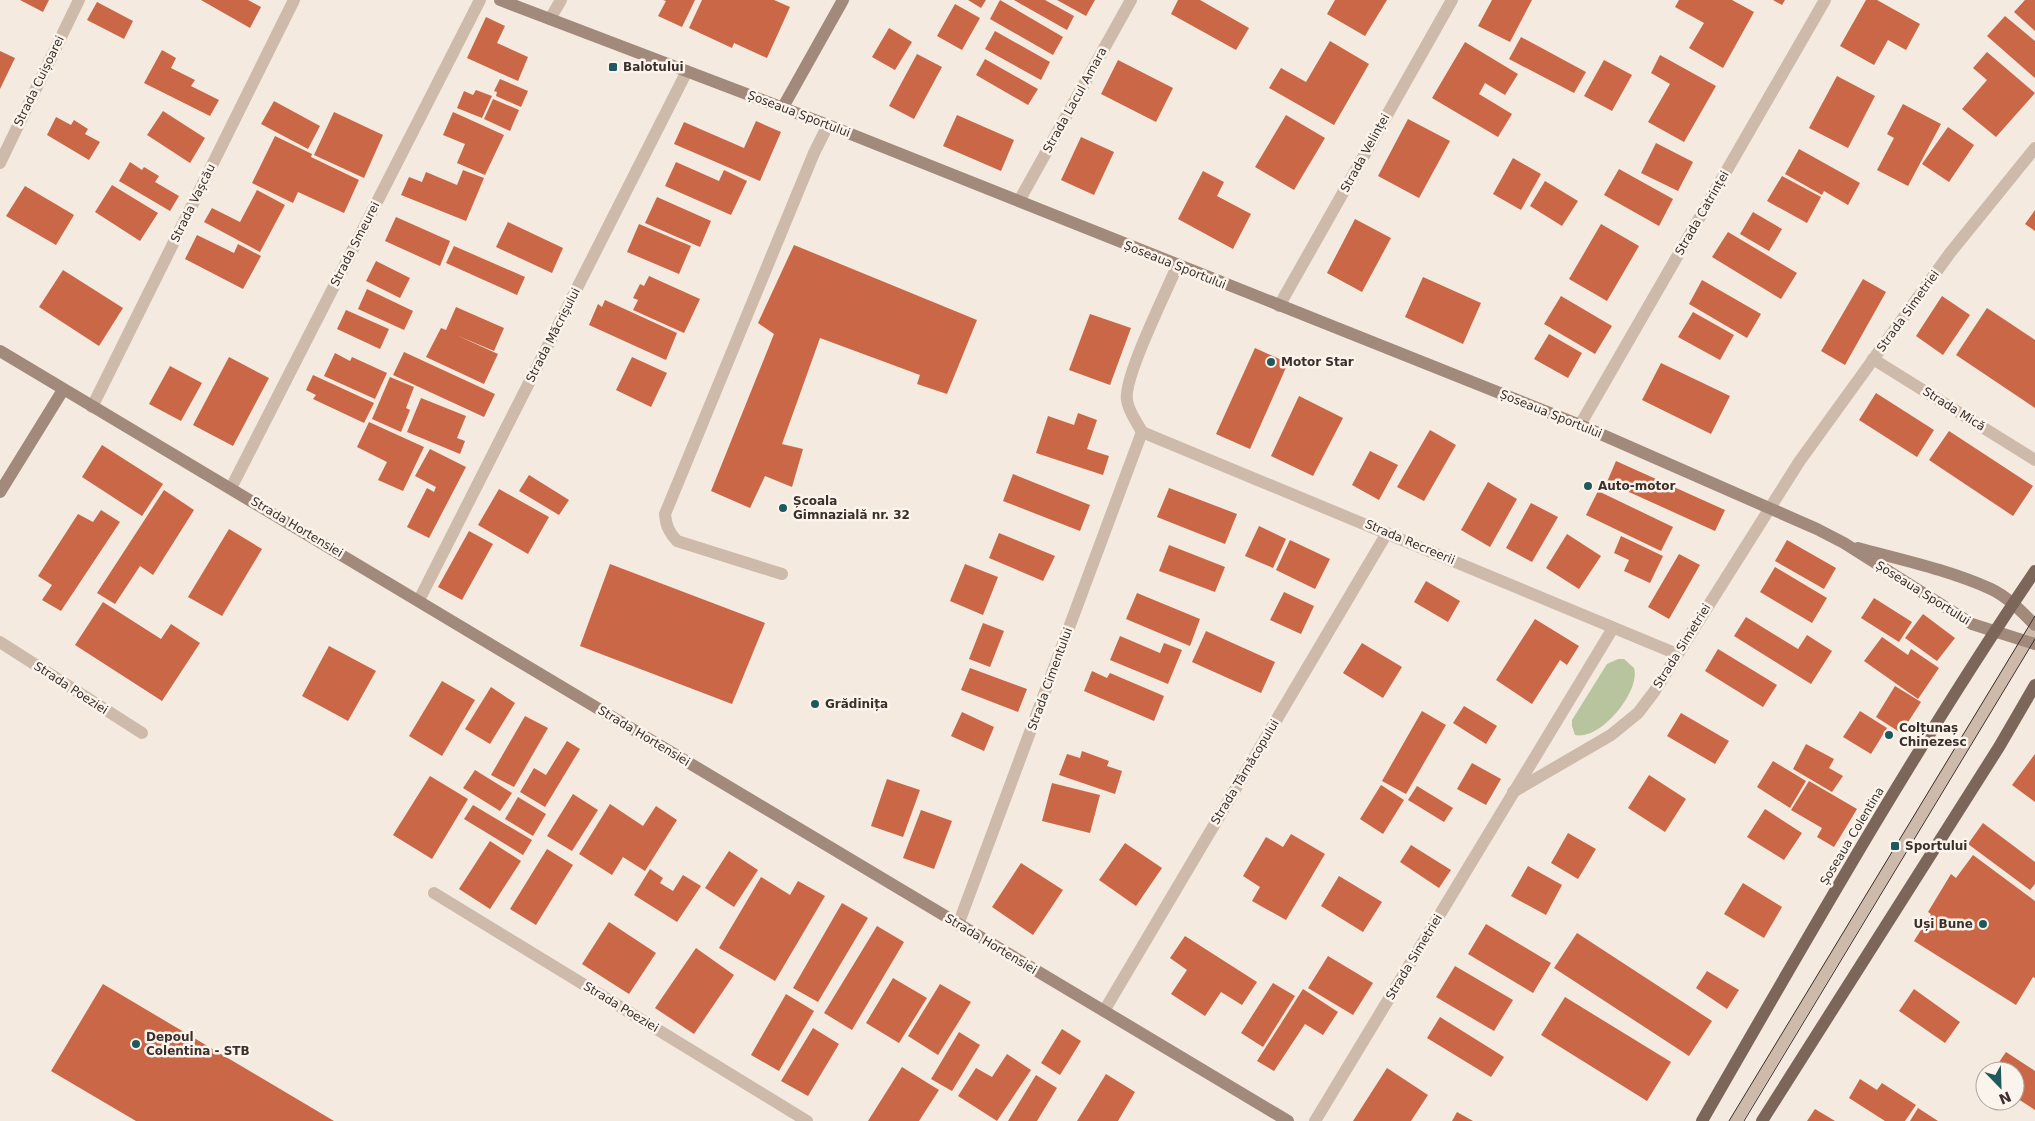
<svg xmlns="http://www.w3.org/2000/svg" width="2035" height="1121" viewBox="0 0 2035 1121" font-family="'DejaVu Sans',sans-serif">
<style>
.green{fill:#b7c49e}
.building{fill:#ca6747}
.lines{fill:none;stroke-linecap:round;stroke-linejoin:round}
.lane{stroke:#cdbaaa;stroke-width:12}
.street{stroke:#cdbaaa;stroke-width:12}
.secondary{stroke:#a1897b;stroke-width:12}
.primary{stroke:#7c665a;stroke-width:12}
.tram{stroke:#3a2f2a;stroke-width:1}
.poi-dot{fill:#1d595d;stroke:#fbf4ec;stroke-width:2}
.labels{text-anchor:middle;stroke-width:5;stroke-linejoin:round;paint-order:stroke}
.poi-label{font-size:12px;font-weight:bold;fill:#3a2f2a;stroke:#fbf4ec;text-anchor:start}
.street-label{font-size:12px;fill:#3a2f2a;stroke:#fbf4ec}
</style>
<rect width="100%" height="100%" fill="#f4eadf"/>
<path class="green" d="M1618,659h6l10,9c7,23 -34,73 -59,67l-3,-9v-6l35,-56z"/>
<g class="building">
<polygon points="20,0 49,0 43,12"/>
<polygon points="201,0 248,0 261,7 250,28"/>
<polygon points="663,0 695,0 682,27 658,16 666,1"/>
<polygon points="702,0 774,0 790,7 767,58 734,43 732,48 689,28"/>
<polygon points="968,0 986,0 981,8"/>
<polygon points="1000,0 1063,37 1053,55 990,19"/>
<polygon points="1014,0 1045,0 1074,16 1067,30"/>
<polygon points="1057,0 1095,0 1086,16"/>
<polygon points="1178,0 1200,0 1249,28 1236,50 1171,14"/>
<polygon points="1335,0 1387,0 1365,36 1327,14"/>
<polygon points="1492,0 1532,0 1510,42 1478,26"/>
<polygon points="1679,0 1732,0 1754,12 1723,68 1689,48 1704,23 1675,7"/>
<polygon points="1773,0 1785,0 1782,5"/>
<polygon points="1866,0 1877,0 1920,24 1906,50 1888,40 1874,65 1840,46"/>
<polygon points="2025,0 2035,0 2035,31 2014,12"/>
<polygon points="97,2 133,21 124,39 87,20"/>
<polygon points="955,4 980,18 962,50 937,36"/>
<polygon points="2005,16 2035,41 2035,78 1987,36"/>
<polygon points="486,17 505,26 497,43 528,57 518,81 467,58"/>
<polygon points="889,28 912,42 895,70 872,57"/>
<polygon points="995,31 1050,62 1041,80 985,49"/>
<polygon points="1521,37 1586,72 1574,93 1509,59"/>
<polygon points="1330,41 1369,64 1334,125 1269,88 1281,68 1306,82"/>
<polygon points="1465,42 1518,74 1505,95 1485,83 1479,94 1512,114 1498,137 1432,98"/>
<polygon points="162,50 176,58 171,68 195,80 191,86 219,100 210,116 144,83"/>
<polygon points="0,51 15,58 0,89"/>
<polygon points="1987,52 2035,93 1996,137 1962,109 1987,80 1973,68"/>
<polygon points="917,54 942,67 914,119 889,106"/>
<polygon points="1660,55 1716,86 1684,142 1648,122 1670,84 1651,73"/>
<polygon points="985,59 1038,89 1028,105 976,75"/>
<polygon points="1118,60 1173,88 1156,122 1101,94"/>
<polygon points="1604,60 1632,75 1612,111 1584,96"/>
<polygon points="1837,76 1875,96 1848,148 1809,128"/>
<polygon points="500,79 528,91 521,107 496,96 497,92 494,91"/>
<polygon points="476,90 492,96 482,118 457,108 464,91 473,95"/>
<polygon points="493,99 519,110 510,131 484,119"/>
<polygon points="274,101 320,126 308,149 261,124"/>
<polygon points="1903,104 1941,124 1908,186 1877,170 1894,138 1887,134"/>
<polygon points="163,111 205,138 190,163 147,135"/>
<polygon points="334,112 383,135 364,178 314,155"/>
<polygon points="453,112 504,135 485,175 457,163 465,144 443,135"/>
<polygon points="957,115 1014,140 1001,171 943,146"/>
<polygon points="1286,115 1325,138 1294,190 1255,167"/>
<polygon points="56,117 71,125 74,120 88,129 85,134 100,142 89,160 47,135"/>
<polygon points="1408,119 1450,141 1419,198 1378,176"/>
<polygon points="756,121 781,132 760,181 674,144 684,122 744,148"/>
<polygon points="1948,127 1974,145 1949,182 1922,164"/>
<polygon points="275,136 312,154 311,157 359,180 344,213 298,192 293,203 252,183"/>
<polygon points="1081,137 1114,152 1094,195 1061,180"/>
<polygon points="1656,143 1693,162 1678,191 1641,173"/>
<polygon points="1799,149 1860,183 1848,205 1824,191 1822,195 1785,174"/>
<polygon points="1513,158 1541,174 1521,210 1493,194"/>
<polygon points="130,162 142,170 144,167 159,176 155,182 179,196 170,211 119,181"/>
<polygon points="676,162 719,181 724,170 747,181 731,215 665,186"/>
<polygon points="1619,169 1673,199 1659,226 1604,195"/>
<polygon points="463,170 484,178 466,221 401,195 409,177 422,182 426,172 457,185"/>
<polygon points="1203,171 1224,182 1217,196 1251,214 1233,249 1178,219"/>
<polygon points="1782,176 1821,197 1807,223 1767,201"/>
<polygon points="1545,181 1578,201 1562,226 1530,206"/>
<polygon points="112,185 158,213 140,241 95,212"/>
<polygon points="25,186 74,215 56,245 6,216"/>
<polygon points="257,190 285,205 260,252 204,222 212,208 240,222"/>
<polygon points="657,197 711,221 700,247 645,223"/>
<polygon points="2035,210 2035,231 2025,224"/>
<polygon points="1753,212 1782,229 1769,251 1740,234"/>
<polygon points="396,217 450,241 440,266 385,241"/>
<polygon points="1355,219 1391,238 1362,292 1327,273"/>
<polygon points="508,222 563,248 552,273 496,247"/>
<polygon points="639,224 691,246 679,274 627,252"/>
<polygon points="1601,224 1639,246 1607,301 1569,279"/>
<polygon points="1728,232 1797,273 1781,299 1712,257"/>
<polygon points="197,235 234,253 238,244 261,256 243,289 185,259"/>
<polygon points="794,245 977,320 947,394 917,384 920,375 820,338 782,444 803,449 792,487 765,476 750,508 711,491 774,334 758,323"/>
<polygon points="454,246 525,277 517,295 446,263"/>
<polygon points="376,261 410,278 400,298 366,281"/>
<polygon points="63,270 123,308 99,346 39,307"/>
<polygon points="649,276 700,299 684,333 633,310 638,300 633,298 640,284 644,286"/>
<polygon points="1423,277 1481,303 1463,344 1405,317"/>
<polygon points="1863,279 1886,292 1845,365 1821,351"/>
<polygon points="1702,280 1761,314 1747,338 1689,304"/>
<polygon points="367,289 413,311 404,330 358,309"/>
<polygon points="1561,296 1612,326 1595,354 1544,324"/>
<polygon points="1942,296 1970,315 1943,355 1916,336"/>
<polygon points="605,300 677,333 666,360 589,325 598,304 602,307"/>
<polygon points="456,307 504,328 494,351 456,335 498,354 484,384 426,357 441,328 446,330"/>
<polygon points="1987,308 2035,340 2035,408 1956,355"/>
<polygon points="346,310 389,329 380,349 337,329"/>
<polygon points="1693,312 1734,335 1720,360 1678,337"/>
<polygon points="1090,314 1131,328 1110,385 1069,370"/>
<polygon points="1549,334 1582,353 1568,378 1534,359"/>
<polygon points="1255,348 1288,363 1250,449 1216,434"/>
<polygon points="404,352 495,394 484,417 393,375"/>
<polygon points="335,353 350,361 352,357 387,373 375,399 324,376"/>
<polygon points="229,357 269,378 233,446 193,425"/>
<polygon points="632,357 667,373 651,407 616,390"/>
<polygon points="1661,363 1730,396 1711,434 1642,400"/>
<polygon points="170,366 202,383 181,421 149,404"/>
<polygon points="313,375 374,403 364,423 313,399 316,395 306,390"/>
<polygon points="390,377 414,387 406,408 410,410 401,432 372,419"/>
<polygon points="1876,393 1934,430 1917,457 1859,420"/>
<polygon points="1299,396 1343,418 1313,476 1271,456"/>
<polygon points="421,398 466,416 457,438 465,441 460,454 407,432"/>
<polygon points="1078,413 1097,420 1087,449 1109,456 1103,475 1036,453 1048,416 1074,425"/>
<polygon points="369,422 424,447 403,491 378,480 387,462 357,447"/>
<polygon points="1430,430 1456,445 1424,501 1397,487"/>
<polygon points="1949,431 2033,486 2013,516 1929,460"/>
<polygon points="102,445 163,484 142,516 82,477"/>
<polygon points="430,449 466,467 429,538 407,527 427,488 434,492 436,487 415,476"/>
<polygon points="1370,451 1398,465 1379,500 1352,485"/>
<polygon points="1616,461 1725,510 1715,531 1607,482"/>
<polygon points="1013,474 1090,505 1080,531 1003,501"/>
<polygon points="529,475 569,500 559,515 519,491"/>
<polygon points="1488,482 1517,499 1490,547 1461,530"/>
<polygon points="1169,488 1237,514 1225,544 1157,517"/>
<polygon points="499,489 549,517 528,554 478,525"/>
<polygon points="164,490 194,510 153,575 140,566 115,604 97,593"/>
<polygon points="1598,491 1673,527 1661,551 1586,515"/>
<polygon points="1531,503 1558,517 1532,562 1506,548"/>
<polygon points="101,510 120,522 61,611 42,600 52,585 38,576 78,514 93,522"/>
<polygon points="1259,526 1286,539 1273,568 1245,556"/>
<polygon points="229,529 262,549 222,616 188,597"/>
<polygon points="469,531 493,544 462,600 438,587"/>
<polygon points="999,533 1055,556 1043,581 989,558"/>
<polygon points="1567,534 1601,556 1579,589 1546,568"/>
<polygon points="1621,536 1663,556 1650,583 1624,571 1629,560 1614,553"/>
<polygon points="1290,540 1330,559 1315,589 1276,570"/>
<polygon points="1787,540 1836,568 1824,589 1775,561"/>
<polygon points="1169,545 1225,567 1215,592 1159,571"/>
<polygon points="1679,554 1700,565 1669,619 1648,607"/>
<polygon points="610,564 765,623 732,704 580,646"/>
<polygon points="965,564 998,577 983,615 950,601"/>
<polygon points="1775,567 1827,598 1812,623 1760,592"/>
<polygon points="1426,581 1460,601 1448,622 1414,602"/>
<polygon points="1284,592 1314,606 1301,634 1270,620"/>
<polygon points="1137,593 1200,619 1190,646 1126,619"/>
<polygon points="1874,598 1912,622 1899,642 1861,618"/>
<polygon points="103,602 161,639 171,624 200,643 162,701 75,645"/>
<polygon points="1923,614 1955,638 1937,661 1905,638"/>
<polygon points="1746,617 1798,649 1807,635 1832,651 1811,684 1734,636"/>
<polygon points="1535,619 1579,646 1567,665 1560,660 1532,704 1496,680"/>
<polygon points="983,623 1004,631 990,667 969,659"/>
<polygon points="1206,631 1275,662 1261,693 1192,662"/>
<polygon points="1120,636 1160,653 1164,643 1182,650 1168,684 1110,660"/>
<polygon points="1882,637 1908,655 1911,649 1939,668 1918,699 1864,661"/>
<polygon points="1362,643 1402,667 1383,698 1343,673"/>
<polygon points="329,646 376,671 348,721 302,696"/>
<polygon points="1718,649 1777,685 1763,707 1705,671"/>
<polygon points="970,668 1027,689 1018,712 961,690"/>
<polygon points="1092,671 1107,678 1110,673 1164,696 1154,721 1084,691"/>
<polygon points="442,681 475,700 442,756 409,736"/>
<polygon points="1895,686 1921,702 1901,733 1876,717"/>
<polygon points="491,687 515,703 490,744 465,729"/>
<polygon points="1464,706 1497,726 1486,744 1453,723"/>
<polygon points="1422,711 1446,725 1406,794 1382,781"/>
<polygon points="1860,711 1887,728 1871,754 1843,737"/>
<polygon points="962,712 994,727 984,751 951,736"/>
<polygon points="1681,713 1729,741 1715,764 1667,736"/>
<polygon points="525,716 548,728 514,787 491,775"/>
<polygon points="567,741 580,749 545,807 520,792 534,768 546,775"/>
<polygon points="1806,744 1834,759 1829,768 1843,776 1832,792 1793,769"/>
<polygon points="1082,751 1109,761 1107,766 1122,771 1115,794 1059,775 1067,754 1080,758"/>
<polygon points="2035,754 2035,802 2012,785"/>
<polygon points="1773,761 1806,781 1790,808 1757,787"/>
<polygon points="1472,763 1501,779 1486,805 1457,789"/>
<polygon points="475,770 512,793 500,811 463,788"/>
<polygon points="1649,775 1686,799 1665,832 1628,808"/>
<polygon points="430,776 468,799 432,859 393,835"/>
<polygon points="887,779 920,790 903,837 871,826"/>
<polygon points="1809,781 1857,809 1834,847 1817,837 1822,828 1791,810"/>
<polygon points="1052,783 1100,795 1090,833 1042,821"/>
<polygon points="1381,785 1404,800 1383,834 1360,819"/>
<polygon points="1417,786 1453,808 1444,822 1408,800"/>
<polygon points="573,794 598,810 572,851 547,836"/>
<polygon points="518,797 546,814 533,836 505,819"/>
<polygon points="610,804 643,826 656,806 677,820 645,871 623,857 612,875 579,854"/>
<polygon points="473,805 532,840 523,855 464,819"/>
<polygon points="1765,809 1802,833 1784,860 1747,837"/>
<polygon points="921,810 952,821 934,869 903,858"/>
<polygon points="1983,823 2035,862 2035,884 2030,890 1968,844"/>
<polygon points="1568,833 1596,849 1578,879 1551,863"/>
<polygon points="1291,834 1325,854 1286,920 1252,901 1260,887 1243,876 1266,837 1283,847"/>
<polygon points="490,841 521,861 490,909 459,889"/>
<polygon points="1125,843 1162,868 1136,906 1099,880"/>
<polygon points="1411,845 1451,870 1439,888 1400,862"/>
<polygon points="547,849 573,865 536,925 510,909"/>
<polygon points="729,851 758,870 734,907 705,888"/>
<polygon points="1973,855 2035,901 2035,978 2033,977 2016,1005 1914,941 1931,914 1928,912 1951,874 1956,878"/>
<polygon points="1021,863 1063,890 1033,935 992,907"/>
<polygon points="1528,866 1562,885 1546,915 1511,896"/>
<polygon points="650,869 663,878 660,883 673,891 683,875 701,886 677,922 634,895"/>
<polygon points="1339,876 1382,902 1363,932 1321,906"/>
<polygon points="761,877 790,895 798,881 825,896 775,981 719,948"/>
<polygon points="1743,883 1782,907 1764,938 1724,914"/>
<polygon points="842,903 868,918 818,1002 793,988"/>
<polygon points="609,922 656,953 629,994 582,964"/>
<polygon points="1486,924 1551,963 1533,993 1468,954"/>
<polygon points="877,926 904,942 852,1030 824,1013"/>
<polygon points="1577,933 1712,1021 1689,1056 1554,968"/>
<polygon points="1185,936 1257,982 1242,1005 1221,992 1205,1016 1171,994 1187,970 1170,958"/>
<polygon points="696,948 734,975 694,1034 655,1008"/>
<polygon points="1328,956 1373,983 1353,1015 1308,988"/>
<polygon points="1455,966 1513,1000 1494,1031 1436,997"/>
<polygon points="1707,971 1739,990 1727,1009 1696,988"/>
<polygon points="893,978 927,998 899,1043 866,1023"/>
<polygon points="1273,983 1295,996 1263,1047 1241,1033"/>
<polygon points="103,984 334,1121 136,1121 51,1071"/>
<polygon points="940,984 971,1002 938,1055 908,1036"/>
<polygon points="1303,989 1338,1012 1323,1035 1305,1024 1274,1071 1257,1061"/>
<polygon points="1914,989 1960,1022 1945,1043 1899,1011"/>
<polygon points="786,994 814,1011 779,1071 751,1055"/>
<polygon points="1565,997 1671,1062 1647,1101 1541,1035"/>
<polygon points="1440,1017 1504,1057 1491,1077 1427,1038"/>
<polygon points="813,1028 839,1044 808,1096 781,1081"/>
<polygon points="1062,1029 1081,1041 1060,1075 1041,1063"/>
<polygon points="959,1032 980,1045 952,1091 931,1079"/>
<polygon points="2006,1052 2035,1071 2035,1110 2015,1097 2015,1071 1993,1071"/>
<polygon points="1007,1054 1031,1070 997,1121 958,1096 976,1068 992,1077"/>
<polygon points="902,1067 939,1090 919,1121 868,1121"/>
<polygon points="1387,1068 1428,1095 1411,1121 1353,1121"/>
<polygon points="1106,1074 1135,1092 1118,1121 1077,1121"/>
<polygon points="1036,1075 1057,1088 1037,1121 1008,1121"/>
<polygon points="1860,1079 1877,1090 1882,1083 1916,1105 1905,1121 1885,1121 1849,1098"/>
<polygon points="1918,1108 1938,1121 1910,1121"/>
<polygon points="1815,1109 1835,1121 1807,1121"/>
<polygon points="1457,1112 1473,1121 1452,1121"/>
</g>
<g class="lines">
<g class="lane">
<path d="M782,574l-105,-33c-8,-9 -11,-15 -12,-27l149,-361 14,-28"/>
<polyline points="0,642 142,733"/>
<polyline points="1736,1121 2035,627"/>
</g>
<g class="street">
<polyline points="550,19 561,0"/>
<polyline points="0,163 79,0"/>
<polyline points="1019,201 1131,0"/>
<polyline points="1279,306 1452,0"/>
<polyline points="1873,359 2035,460"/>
<polyline points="92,407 294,0"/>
<polyline points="1580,425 1825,0"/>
<polyline points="1142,432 1677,654"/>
<path d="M1142,432c-5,-10 -14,-21 -15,-32 -4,-22 40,-109 50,-134"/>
<polyline points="231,488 480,0"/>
<polyline points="419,600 687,71"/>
<polyline points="1513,792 1611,735 1638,713 1654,692 1799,462 1950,253 2035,148"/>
<polyline points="434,893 807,1121"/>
<polyline points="958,925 1142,432"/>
<polyline points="1104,1011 1387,533"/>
<polyline points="1315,1121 1613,628"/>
</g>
<g class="secondary">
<polyline points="500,0 828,125 1580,425 1817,529 1844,543 1972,624 2035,644"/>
<polyline points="783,107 843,0"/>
<polyline points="0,351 1288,1121"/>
<polyline points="0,492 63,390"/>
<path d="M1858,548c44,12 91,22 133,41 17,8 31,23 44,36"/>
</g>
<g class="primary">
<path d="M1702,1121c107,-186 213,-373 333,-550"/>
<polyline points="1762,1121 1999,747 2035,685"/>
</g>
<g class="tram">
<polyline points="1729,1121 2035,616"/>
<polyline points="1744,1121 2035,639"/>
</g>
</g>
<g class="poi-dot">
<rect x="608" y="62" width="10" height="10" rx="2.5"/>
<circle cx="1271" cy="362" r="5"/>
<circle cx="1588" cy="486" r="5"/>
<circle cx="783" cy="508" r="5"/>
<circle cx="815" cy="704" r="5"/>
<circle cx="1889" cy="735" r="5"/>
<rect x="1890" y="841" width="10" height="10" rx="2.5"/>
<circle cx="1983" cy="924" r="5"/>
<circle cx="136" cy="1044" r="5"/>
</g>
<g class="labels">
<g class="poi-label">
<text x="623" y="71">Balotului</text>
<text x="1281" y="366">Motor Star</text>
<text x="1598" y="490">Auto-motor</text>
<text x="793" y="505">Școala<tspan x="793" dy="14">Gimnazială nr. 32</tspan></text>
<text x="825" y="708">Grădinița</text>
<text x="1899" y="732">Colțunaș<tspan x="1899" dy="14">Chinezesc</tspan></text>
<text x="1905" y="850">Sportului</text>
<text x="1973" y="928" text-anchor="end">Uși Bune</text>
<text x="146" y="1041">Depoul<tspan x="146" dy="14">Colentina - STB</tspan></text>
</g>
<g class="street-label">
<text transform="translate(39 81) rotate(-64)" y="4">Strada Cuișoarei</text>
<text transform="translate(1075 100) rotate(-61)" y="4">Strada Lacul Amara</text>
<text transform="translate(799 114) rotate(21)" y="4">Șoseaua Sportului</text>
<text transform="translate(1365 153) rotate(-61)" y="4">Strada Velinței</text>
<text transform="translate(193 203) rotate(-64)" y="4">Strada Vașcău</text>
<text transform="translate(1702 213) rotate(-60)" y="4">Strada Catrinței</text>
<text transform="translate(355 244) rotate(-63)" y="4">Strada Smeurei</text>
<text transform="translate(1175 265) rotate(22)" y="4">Șoseaua Sportului</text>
<text transform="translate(1908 311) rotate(-54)" y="4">Strada Simetriei</text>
<text transform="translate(553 335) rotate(-63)" y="4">Strada Măcrișului</text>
<text transform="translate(1954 409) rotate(32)" y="4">Strada Mică</text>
<text transform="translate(1551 414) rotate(22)" y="4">Șoseaua Sportului</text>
<text transform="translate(297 527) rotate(31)" y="4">Strada Hortensiei</text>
<text transform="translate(1410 542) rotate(23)" y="4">Strada Recreerii</text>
<text transform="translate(1923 593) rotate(32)" y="4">Șoseaua Sportului</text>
<text transform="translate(1682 646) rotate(-58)" y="4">Strada Simetriei</text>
<text transform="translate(1050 679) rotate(-70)" y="4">Strada Cimentului</text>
<text transform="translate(71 688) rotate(33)" y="4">Strada Poeziei</text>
<text transform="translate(644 736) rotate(31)" y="4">Strada Hortensiei</text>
<text transform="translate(1245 772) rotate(-59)" y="4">Strada Târnăcopului</text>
<text transform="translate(1852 836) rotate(-59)" y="4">Șoseaua Colentina</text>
<text transform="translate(991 944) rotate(31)" y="4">Strada Hortensiei</text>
<text transform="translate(1414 957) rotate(-59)" y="4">Strada Simetriei</text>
<text transform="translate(621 1007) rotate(31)" y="4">Strada Poeziei</text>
</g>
</g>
<g transform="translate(2000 1086) rotate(157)"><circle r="24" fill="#fbf4ec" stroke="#aea59e"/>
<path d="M0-4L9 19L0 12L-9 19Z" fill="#1d595d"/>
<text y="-8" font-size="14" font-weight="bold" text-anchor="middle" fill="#3a2f2a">N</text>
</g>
</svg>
